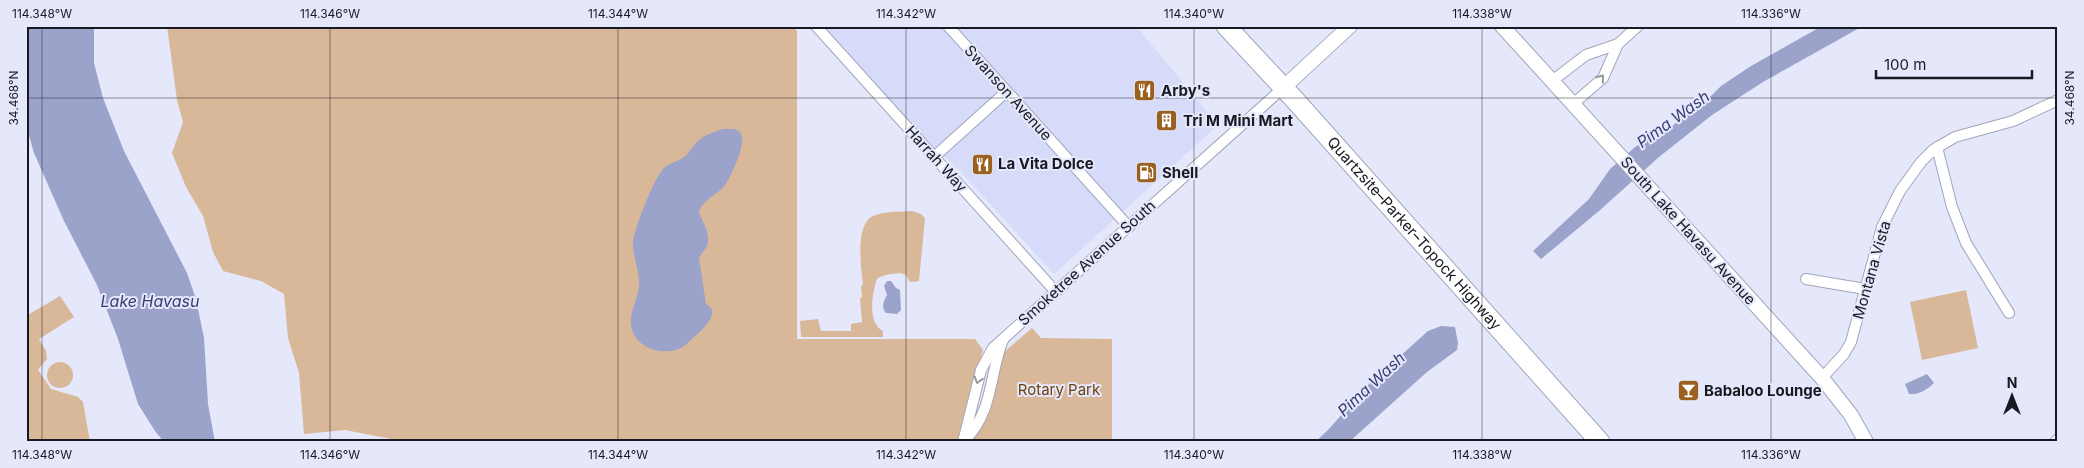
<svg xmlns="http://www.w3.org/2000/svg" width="2084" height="468" viewBox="0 0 2084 468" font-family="Inter,sans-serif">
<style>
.built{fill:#d6dbf9}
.green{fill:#d9b799}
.water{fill:#9ca3cb}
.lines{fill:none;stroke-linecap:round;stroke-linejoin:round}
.street-casing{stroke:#a2a6bb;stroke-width:12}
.secondary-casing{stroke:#a2a6bb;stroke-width:16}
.highway-casing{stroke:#a2a6bb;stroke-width:21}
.street{stroke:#fff;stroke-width:10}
.secondary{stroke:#fff;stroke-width:14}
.highway{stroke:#fff;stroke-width:19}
.oneway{stroke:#97989b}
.ticks{fill:none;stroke:#181921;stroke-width:1;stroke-opacity:0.45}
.labels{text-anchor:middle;stroke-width:4;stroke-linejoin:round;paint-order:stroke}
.poi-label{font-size:15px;font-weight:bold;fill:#181921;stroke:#e5e8fb;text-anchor:start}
.street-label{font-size:15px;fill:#181921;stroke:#e5e8fb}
.park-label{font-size:15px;fill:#6f420e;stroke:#e5e8fb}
.water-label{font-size:16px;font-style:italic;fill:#383c71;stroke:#e5e8fb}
.neatline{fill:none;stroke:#181921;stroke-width:2}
.ticks-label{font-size:12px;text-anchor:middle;fill:#181921}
</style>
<rect width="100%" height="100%" fill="#e5e8fb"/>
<polygon class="built" points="823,26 1136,26 1218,125 1054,274 960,171 921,135"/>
<g class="green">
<polygon points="167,26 792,26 797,31 797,339 975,339 983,350 959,438 956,442 407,442 345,430 304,434 299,373 288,338 284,294 261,281 223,271 213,252 203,216 186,187 172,153 183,122 177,100"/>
<path d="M912,211l9,3 4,4 -6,63 -9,1c0,0 -4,-7 -4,-7 -6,-4 -24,0 -29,4 -5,14 -10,44 6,52v6h-82l-1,-16 18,-2 3,12h30v-7l11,-2 -2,-24 2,-1 -1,-11 2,-2c-2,-16 -8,-60 10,-68 11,-5 27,-4 39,-5z"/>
<polygon points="1966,290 1978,348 1922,360 1910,302"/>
<polygon points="60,296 74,317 39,339 46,351 47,359 38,370 51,389 78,397 83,402 90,442 26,442 26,316"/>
<polygon points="1032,328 1041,338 1112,339 1112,442 969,442 983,422 993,399 1003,353"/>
<circle cx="60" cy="375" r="13"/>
</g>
<g class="water">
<polygon points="26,26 94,26 94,63 103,98 124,151 187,273 196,299 204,338 208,404 215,442 164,442 155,431 138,404 118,339 97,285 64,221 34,153 26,125"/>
<polygon points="1822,26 1863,26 1763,82 1712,115 1659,157 1599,211 1541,259 1533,251 1589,199 1610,169 1635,147 1672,126 1710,97 1721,86 1751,66"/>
<path d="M723,129h12l5,3c8,9 -8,42 -14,52 -8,11 -25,16 -27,29 5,11 13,23 7,35 -2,3 -5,6 -7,10l7,46c19,9 -10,31 -17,38 -15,16 -49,11 -57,-12 -5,-15 6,-29 7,-44 1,-16 -7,-29 -6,-45 2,-13 21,-64 31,-73 4,-4 12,-6 17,-9 7,-4 10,-10 15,-16 7,-8 18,-11 27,-14z"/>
<path d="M887,281h4l5,7 4,2 1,20 -4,4 -11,-1c-5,-6 -3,-11 1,-18l-3,-9z"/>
<polygon points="1441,326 1455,327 1458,343 1457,350 1427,372 1349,442 1315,442 1328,430 1369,384 1428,331"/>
<path d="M1927,374l7,9c-7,7 -16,12 -25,11l-4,-10z"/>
</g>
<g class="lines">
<defs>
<g id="street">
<polyline points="816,26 1055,291"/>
<polyline points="948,26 1129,227"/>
<polyline points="1552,81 1586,55 1618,44 1638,26"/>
<polyline points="1573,104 1603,78 1618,44"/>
<polyline points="1937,147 1952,207 1966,243 2009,313"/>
<polyline points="934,157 1006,92"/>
<polyline points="1806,279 1865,289"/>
<polyline points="1822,378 1844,354 1851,342 1882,227 1900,191 1921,162 1933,150 1955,137 2013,121 2058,100"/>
<path d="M966,439c28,-30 23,-64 37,-99"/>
<polyline points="963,442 981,370 993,348 1283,88"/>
<polyline points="2055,442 2058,439"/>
</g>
<g id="secondary">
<polyline points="1502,26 1822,378 1851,415 1866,442"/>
<polyline points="1283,88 1350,26"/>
</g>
<g id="highway">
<path id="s1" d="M1226,26l68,73 306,343"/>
</g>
</defs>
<use href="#street" class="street-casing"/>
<use href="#secondary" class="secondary-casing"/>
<use href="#highway" class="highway-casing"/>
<use href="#street" class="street"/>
<use href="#secondary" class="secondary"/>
<use href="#highway" class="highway"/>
</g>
<defs><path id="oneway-chevron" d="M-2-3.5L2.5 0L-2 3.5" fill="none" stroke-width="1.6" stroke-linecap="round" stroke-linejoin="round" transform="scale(1.25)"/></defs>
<g class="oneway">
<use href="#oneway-chevron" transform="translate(1601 78) rotate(-51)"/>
<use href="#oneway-chevron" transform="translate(978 380) rotate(106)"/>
</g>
<path class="ticks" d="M42,26v416M330,26v416M618,26v416M906,26v416M1194,26v416M1482,26v416M1771,26v416M26,98h2032"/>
<defs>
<symbol id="restaurant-square" viewBox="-11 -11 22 22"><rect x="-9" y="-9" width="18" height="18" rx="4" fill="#9a601f" stroke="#e5e8fb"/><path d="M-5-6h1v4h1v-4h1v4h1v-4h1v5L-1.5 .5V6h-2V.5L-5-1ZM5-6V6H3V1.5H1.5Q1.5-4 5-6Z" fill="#fff"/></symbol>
<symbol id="building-square" viewBox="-11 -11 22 22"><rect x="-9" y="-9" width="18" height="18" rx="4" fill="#9a601f" stroke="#e5e8fb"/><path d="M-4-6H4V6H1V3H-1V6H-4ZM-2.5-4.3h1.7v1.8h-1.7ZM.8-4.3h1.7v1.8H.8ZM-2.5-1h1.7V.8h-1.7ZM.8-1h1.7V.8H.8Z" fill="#fff"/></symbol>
<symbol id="fuel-square" viewBox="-11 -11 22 22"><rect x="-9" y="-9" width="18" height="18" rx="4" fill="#9a601f" stroke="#e5e8fb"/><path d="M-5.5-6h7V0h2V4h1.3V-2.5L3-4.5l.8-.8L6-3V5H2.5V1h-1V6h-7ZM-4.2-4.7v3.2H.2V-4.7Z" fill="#fff"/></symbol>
<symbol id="bar-square" viewBox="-11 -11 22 22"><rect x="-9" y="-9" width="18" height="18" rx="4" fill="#9a601f" stroke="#e5e8fb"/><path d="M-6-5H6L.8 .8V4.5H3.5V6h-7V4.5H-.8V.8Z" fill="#fff"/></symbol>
</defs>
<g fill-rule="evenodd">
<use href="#restaurant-square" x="1132" y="78" width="25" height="25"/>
<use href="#building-square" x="1154" y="108" width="25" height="25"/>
<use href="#restaurant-square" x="970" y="152" width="25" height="25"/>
<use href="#fuel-square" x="1134" y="160" width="25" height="25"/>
<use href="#bar-square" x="1676" y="378" width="25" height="25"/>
</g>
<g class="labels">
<g class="poi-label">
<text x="1161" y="96">Arby's</text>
<text x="1183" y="126">Tri M Mini Mart</text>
<text x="998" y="169">La Vita Dolce</text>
<text x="1162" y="178">Shell</text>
<text x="1704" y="396">Babaloo Lounge</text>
</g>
<g class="street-label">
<text transform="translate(1008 93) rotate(48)" y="5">Swanson Avenue</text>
<text transform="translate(936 159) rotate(48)" y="5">Harrah Way</text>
<text transform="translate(1688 231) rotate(48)" y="5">South Lake Havasu Avenue</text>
<text dy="5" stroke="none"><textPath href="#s1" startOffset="280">Quartzsite–Parker–Topock Highway</textPath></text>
<text transform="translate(1087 263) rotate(-42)" y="5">Smoketree Avenue South</text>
<text transform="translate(1872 270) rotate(-74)" y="5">Montana Vista</text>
</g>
<g class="park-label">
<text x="1059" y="395">Rotary Park</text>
</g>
<g class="water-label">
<text transform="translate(1673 119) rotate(-36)" y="6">Pima Wash</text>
<text x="150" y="307">Lake Havasu</text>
<text transform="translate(1371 384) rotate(-43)" y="6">Pima Wash</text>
</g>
</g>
<rect width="2084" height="468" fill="none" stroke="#e5e8fb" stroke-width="55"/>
<g transform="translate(2012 396)" stroke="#e5e8fb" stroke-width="4" paint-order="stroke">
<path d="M0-4L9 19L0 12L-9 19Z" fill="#181921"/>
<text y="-8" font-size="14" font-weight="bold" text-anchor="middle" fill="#181921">N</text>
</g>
<path d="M1876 70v8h156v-8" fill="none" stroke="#181921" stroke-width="2.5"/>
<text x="1884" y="70" font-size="15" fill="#181921" stroke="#e5e8fb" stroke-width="4" paint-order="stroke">100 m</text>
<rect x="28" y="28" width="2028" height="412" class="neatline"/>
<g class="ticks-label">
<text x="42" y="18">114.348°W</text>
<text x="330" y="18">114.346°W</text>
<text x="618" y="18">114.344°W</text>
<text x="906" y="18">114.342°W</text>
<text x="1194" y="18">114.340°W</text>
<text x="1482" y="18">114.338°W</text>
<text x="1771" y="18">114.336°W</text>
<text transform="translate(14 98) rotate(-90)" y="4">34.468°N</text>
<text transform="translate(2070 98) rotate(-90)" y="4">34.468°N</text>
<text x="42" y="459">114.348°W</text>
<text x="330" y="459">114.346°W</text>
<text x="618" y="459">114.344°W</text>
<text x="906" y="459">114.342°W</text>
<text x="1194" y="459">114.340°W</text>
<text x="1482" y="459">114.338°W</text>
<text x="1771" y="459">114.336°W</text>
</g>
</svg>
